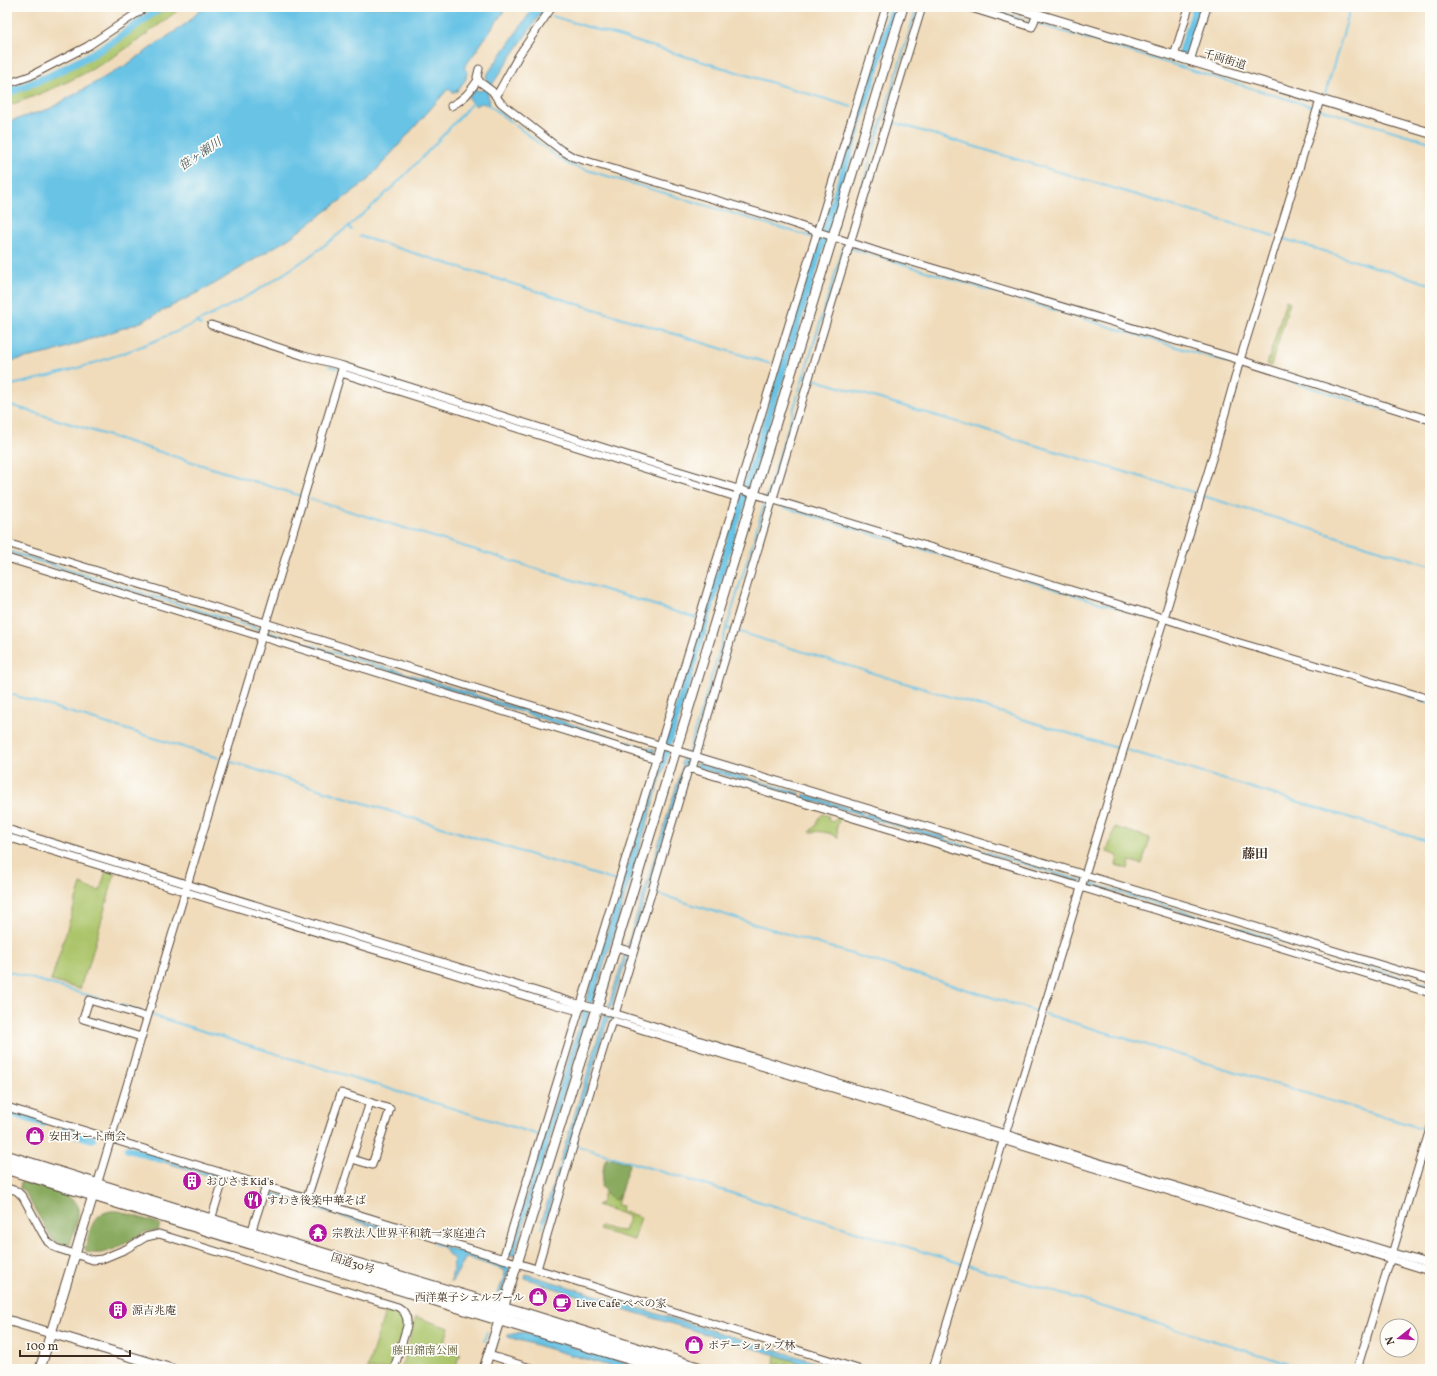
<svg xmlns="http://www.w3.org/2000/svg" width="1437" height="1376" viewBox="0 0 1437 1376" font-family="Vollkorn,'Noto Serif JP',serif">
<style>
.green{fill:#acc56b;stroke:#747844}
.forest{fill:#89aa5f;stroke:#626a3e}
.water{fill:#68c3e5;stroke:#527682}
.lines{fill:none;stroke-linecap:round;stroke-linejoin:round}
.stream{stroke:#68c3e5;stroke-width:2}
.canal{stroke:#68c3e5;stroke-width:8}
.river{stroke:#68c3e5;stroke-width:13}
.minor-casing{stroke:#564536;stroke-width:9}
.tertiary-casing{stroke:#564536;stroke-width:11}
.trunk-casing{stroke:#564536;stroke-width:14}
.minor{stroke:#fff;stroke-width:7}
.tertiary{stroke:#fff;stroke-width:9}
.trunk{stroke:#fff;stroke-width:12}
.labels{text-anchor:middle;stroke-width:3.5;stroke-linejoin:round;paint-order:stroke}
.street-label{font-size:11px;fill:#3b2a1e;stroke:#fdfcf7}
.poi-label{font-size:11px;fill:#3b2a1e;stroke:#fdfcf7;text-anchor:start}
.park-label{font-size:11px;fill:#5d5835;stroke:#fdfcf7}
.water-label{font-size:12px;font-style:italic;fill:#48585a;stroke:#fdfcf7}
.quarter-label{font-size:13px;font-weight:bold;fill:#3b2a1e;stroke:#fdfcf7}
</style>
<rect width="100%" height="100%" fill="#fdfcf7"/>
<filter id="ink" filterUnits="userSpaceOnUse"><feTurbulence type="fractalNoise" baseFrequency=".025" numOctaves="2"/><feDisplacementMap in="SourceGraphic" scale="8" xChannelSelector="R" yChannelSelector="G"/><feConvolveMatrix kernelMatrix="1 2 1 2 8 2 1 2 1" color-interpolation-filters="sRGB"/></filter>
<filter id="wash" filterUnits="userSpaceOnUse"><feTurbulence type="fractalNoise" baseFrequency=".012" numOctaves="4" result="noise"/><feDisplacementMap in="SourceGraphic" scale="16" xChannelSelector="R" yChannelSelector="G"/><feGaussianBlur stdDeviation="0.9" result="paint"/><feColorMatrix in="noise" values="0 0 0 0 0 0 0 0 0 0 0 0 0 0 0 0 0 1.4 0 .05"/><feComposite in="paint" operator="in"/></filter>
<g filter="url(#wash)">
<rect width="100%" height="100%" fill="#f0dcbb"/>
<g class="green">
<path d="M167,7h15c-24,19 -52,40 -77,55 -31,18 -65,33 -98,44v-10l47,-18 57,-31z"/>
<polygon points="1286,300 1290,302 1271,366 1267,365"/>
<path d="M823,814l6,2 -1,4 4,2 6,-5 2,1 -3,8 1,12c-8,-6 -16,-7 -27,-6v-2c7,-3 6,-12 12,-16z"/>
<polygon points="1115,827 1150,838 1142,864 1130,861 1128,869 1116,865 1118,856 1107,852"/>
<polygon points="106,870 115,873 88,968 86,968 80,989 51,981 81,884 89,888 100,891"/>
<polygon points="604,1192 611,1199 616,1200 620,1195 617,1205 622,1206 621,1211 641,1217 634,1240 599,1230 601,1226 613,1230 624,1231 628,1221 628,1216 597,1205 601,1203"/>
<polygon points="387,1306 400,1310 405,1322 390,1369 367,1369"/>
<polygon points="416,1317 449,1328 443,1347 460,1353 455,1369 401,1369"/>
<polygon points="775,1355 820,1369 799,1369 780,1363 774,1364"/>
</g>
<g class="forest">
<polygon points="612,1158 628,1163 629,1165 620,1194 616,1200 611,1199 601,1186 604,1164 606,1159"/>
<path d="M21,1182c15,4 54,10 57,27 2,9 -6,27 -8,36l-5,1 -13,-7 -28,-48 -4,-3z"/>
<path d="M111,1211h8l41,13 -2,7c-5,0 -11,0 -15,2 -18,9 -35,25 -56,19l-2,-3c5,-17 6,-35 26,-38z"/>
</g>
<g class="water">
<polygon points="203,7 507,7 464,68 468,72 466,76 466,79 457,91 453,92 448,89 367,181 291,237 216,283 141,322 53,352 7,362 7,122 49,109 126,65 187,23"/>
<path d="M534,7h11l-58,85 3,10 -3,3c-4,-2 -7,-3 -11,1l-8,-7 7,-10 4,2 6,-2 3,-5 -2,-8z"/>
<polygon points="393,669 522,709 521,712 392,672"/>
<polygon points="527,710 655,750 654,754 526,714"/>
<polygon points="662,753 667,753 668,755 592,1004 590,1004 586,1000"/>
<polygon points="683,758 692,761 691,765 686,767 630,947 627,946 683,765 681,764"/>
<polygon points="696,763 800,793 799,796 695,767"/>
<polygon points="804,794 863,812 862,815 803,798"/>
<polygon points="867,813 945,837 944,840 866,817"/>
<polygon points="625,953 628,954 611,1008 608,1007"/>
<polygon points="584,1010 589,1011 514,1256 510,1255 510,1253 544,1136"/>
<polygon points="605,1015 613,1017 613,1019 608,1019 564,1163 560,1162"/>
<polygon points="152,1155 220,1176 219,1179 151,1158"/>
<polygon points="558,1169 561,1170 546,1221 542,1220"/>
<polygon points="268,1191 382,1226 382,1229 267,1194"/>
<polygon points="442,1246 510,1267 500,1298 497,1297 505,1274 504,1270 466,1257 452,1282 451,1282 454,1260 442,1247"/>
<polygon points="526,1274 559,1284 838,1369 822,1369 557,1289 525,1278"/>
<polygon points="523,1332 645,1369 620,1369 508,1337 508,1335"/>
</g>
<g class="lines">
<g class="stream">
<polyline points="982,7 1430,142"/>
<polyline points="1042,9 1042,7"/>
<polyline points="552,16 852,107"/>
<polyline points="1325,94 1351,7"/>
<polyline points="486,103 561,160 570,165 812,237"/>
<polyline points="859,109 861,110"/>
<polyline points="892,122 1274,236"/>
<polyline points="349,227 352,230"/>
<polyline points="359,236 771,364"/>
<polyline points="1281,238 1430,284"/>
<polyline points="819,239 823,240"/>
<polyline points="843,246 1236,365"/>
<polyline points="196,323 201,325"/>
<polyline points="216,331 234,336"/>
<polyline points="329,366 340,369"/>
<polyline points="1241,366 1430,424"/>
<polyline points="780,367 783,368"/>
<polyline points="803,376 1199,494"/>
<path d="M7,386c124,-26 244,-79 342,-160 45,-37 85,-80 124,-124"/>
<polyline points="7,404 301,496"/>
<polyline points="501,420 732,492"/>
<polyline points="741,494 744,495"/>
<polyline points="1203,496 1430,565"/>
<polyline points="310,499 696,618"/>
<polyline points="773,504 1181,627"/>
<polyline points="7,551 394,671"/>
<polyline points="703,620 705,621"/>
<polyline points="726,628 1120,749"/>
<polyline points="7,693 219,758"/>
<polyline points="1409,696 1430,703"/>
<polyline points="519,710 528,713"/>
<polyline points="1127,750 1430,842"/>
<polyline points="686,760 917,7"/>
<polyline points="228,761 616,881"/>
<polyline points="859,814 869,817"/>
<polyline points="7,833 184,887"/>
<polyline points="942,839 1081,881"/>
<polyline points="1085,882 1430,986"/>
<polyline points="188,889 540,996"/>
<polyline points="655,893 1039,1012"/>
<polyline points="7,971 140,1011"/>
<polyline points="1045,1014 1427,1130"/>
<polyline points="151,1015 539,1135"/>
<polyline points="568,1143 963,1264"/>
<polyline points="559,1171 562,1162"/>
<polyline points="542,1228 545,1219"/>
<polyline points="433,1243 444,1247"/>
<polyline points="967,1265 1306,1369"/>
<polyline points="484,1341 487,1332"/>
</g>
<g class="canal">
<polyline points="7,93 48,77 89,56 114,41 161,7"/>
<polyline points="662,763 894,7"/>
<polyline points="7,1112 43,1123"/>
<polyline points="65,1130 92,1139"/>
<polyline points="128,1149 161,1159"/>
</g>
<polyline class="river" points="1185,52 1199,7"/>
</g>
</g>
<g filter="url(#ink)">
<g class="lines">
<defs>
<g id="minor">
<polyline points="968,7 1032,27 1037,14"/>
<polyline points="1174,56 1189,7"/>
<polyline points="1190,61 1207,7"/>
<polyline points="479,69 477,77 480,82 492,91 501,103 561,150 573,157 776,218 882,253 1240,360 1430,420"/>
<polyline points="7,84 30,76 88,46 146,7"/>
<polyline points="496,97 519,55 552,7"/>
<path d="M451,106c14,-7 19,-15 27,-26"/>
<polyline points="211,325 304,356 343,366 662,466 1163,618 1233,641 1430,699"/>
<polyline points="341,373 736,497"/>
<polyline points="7,543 675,750 1430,980"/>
<polyline points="7,558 657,759"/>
<polyline points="692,769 809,378 922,7"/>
<polyline points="7,829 575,1003 610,1012 701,1041 1430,1264"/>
<polyline points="7,837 542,1001 579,1011"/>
<polyline points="616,947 633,952"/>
<polyline points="615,1014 688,770 692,769 1430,993"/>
<polyline points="141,1037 83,1019 89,1000 147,1017"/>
<polyline points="7,1107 569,1279 858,1369"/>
<polyline points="97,1185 343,366"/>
<path d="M7,1188l10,3 6,6 20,37 5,8 8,6 37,12 9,-1 24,-10 20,-12 13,-3 239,73c7,4 10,10 9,19l-13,43"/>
<polyline points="307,1198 341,1093 390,1109 372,1165 352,1159"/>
<polyline points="336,1208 370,1102"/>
<polyline points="211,1220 225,1174"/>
<polyline points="251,1233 266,1186"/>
<polyline points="503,1259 886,7"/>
<polyline points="537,1269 575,1140 611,1024 614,1021 1430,1271"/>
<polyline points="489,1355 534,1369"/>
<polyline points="933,1369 1163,621 1215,449 1240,360 1320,100"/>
<polyline points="1357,1369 1430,1129"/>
</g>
<g id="tertiary">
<polyline points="1013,7 1430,133"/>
<polyline points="7,1320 172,1369"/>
<polyline points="40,1369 95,1189"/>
<polyline points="484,1369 597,1008 903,7"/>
</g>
<g id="trunk">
<polyline points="7,1157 251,1233 520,1313 699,1369"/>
<polyline points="7,1168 516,1324 667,1369"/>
</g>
</defs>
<use href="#minor" class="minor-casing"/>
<use href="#tertiary" class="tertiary-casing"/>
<use href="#trunk" class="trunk-casing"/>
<use href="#minor" class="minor"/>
<use href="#tertiary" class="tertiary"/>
<use href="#trunk" class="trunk"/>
</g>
</g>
<defs>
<symbol id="shop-disc" viewBox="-11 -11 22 22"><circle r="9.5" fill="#b5179e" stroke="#fdfcf7"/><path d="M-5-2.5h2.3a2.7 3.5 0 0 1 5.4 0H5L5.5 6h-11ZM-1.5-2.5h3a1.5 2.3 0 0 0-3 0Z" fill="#fff"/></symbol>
<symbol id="building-disc" viewBox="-11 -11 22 22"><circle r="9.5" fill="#b5179e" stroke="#fdfcf7"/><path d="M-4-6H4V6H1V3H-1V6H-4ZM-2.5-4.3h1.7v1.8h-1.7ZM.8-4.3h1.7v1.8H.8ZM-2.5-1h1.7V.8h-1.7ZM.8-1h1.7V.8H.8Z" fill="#fff"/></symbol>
<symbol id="restaurant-disc" viewBox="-11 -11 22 22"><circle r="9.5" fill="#b5179e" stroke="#fdfcf7"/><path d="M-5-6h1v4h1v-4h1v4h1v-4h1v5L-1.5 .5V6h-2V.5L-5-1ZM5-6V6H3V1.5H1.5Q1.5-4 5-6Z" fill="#fff"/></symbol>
<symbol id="temple-disc" viewBox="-11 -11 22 22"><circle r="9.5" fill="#b5179e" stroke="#fdfcf7"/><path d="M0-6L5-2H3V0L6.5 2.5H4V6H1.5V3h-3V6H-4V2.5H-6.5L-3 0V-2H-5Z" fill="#fff"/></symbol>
<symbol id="cafe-disc" viewBox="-11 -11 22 22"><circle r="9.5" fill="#b5179e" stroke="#fdfcf7"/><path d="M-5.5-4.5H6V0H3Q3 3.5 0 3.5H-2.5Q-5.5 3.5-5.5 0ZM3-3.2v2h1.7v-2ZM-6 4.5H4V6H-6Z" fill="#fff"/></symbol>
</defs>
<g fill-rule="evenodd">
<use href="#shop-disc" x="24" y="1125" width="22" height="22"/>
<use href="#building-disc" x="181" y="1170" width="22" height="22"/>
<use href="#restaurant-disc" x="242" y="1189" width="22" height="22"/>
<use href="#temple-disc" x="307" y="1222" width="22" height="22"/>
<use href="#shop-disc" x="527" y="1286" width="22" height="22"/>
<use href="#cafe-disc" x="551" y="1292" width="22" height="22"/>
<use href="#building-disc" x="107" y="1299" width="22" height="22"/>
<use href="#shop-disc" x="683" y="1334" width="22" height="22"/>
</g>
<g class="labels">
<g class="street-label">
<text transform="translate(1225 59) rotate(17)" y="4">千両街道</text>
<text transform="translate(353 1263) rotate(17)" y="4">国道30号</text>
</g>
<g class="poi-label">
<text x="49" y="1140">安田オート商会</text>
<text x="206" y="1185">おひさまKid's</text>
<text x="267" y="1204">すわき後楽中華そば</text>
<text x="332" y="1237">宗教法人世界平和統一家庭連合</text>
<text x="524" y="1301" text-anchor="end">西洋菓子シェルブール</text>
<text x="576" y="1307">Live Cafe ペペの家</text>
<text x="132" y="1314">源吉兆庵</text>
<text x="708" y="1349">ボデーショップ林</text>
</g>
<g class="park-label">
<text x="425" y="1354">藤田錦南公園</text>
</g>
<g class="water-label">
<text transform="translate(200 154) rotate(-34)" y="4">笹ヶ瀬川</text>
</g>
<g class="quarter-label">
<text x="1255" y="858">藤田</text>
</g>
</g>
<rect width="1437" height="1376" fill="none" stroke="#fdfcf7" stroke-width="24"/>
<g transform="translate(1399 1338) rotate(253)"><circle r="19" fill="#fdfcf7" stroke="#afa8a0"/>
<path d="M0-3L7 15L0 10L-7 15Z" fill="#b5179e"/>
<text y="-6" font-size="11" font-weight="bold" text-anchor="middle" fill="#3b2a1e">N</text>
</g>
<path d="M20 1350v6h110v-6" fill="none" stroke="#3b2a1e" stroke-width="2"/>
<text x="26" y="1350" font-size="12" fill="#3b2a1e" stroke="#fdfcf7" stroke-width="3" paint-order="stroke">100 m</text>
</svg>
